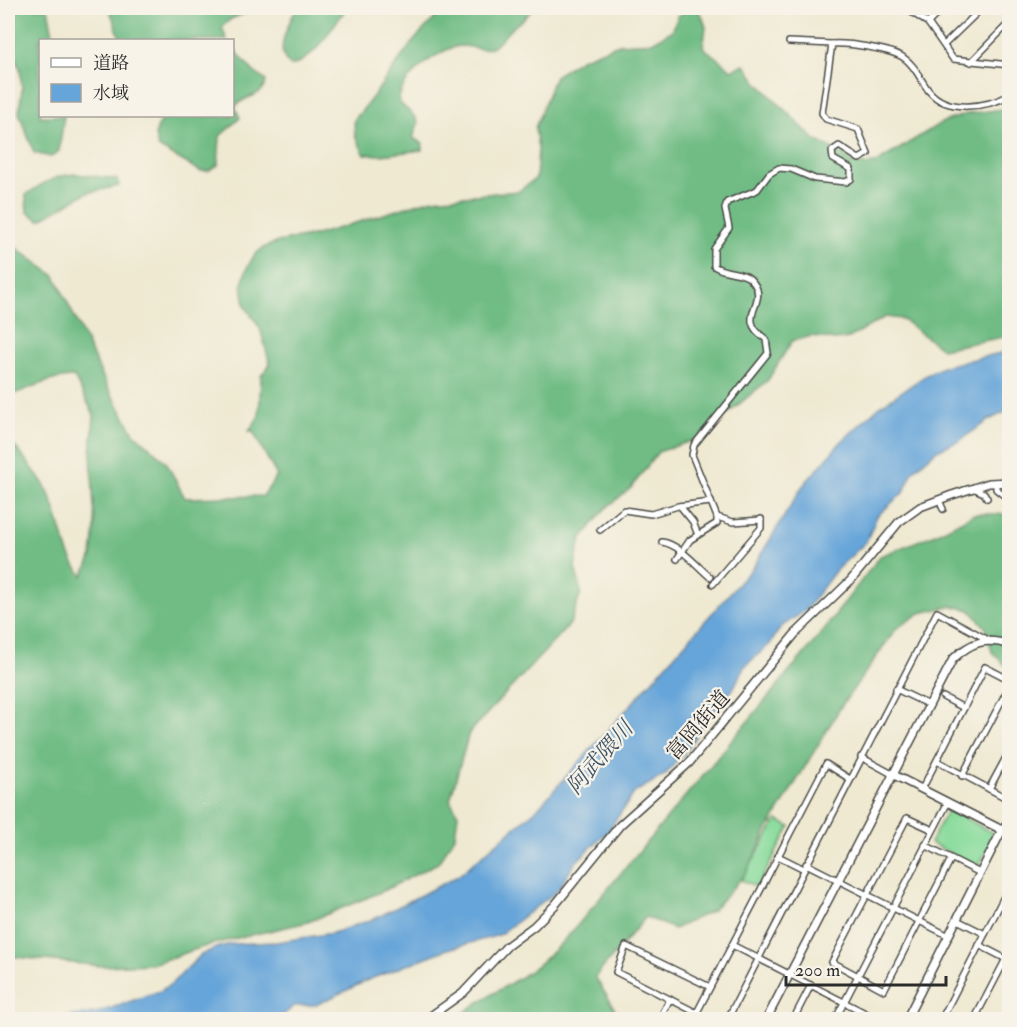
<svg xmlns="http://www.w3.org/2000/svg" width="1017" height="1027" viewBox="0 0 1017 1027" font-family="'IM FELL Double Pica','Noto Serif JP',serif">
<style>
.green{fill:#8adc9d;stroke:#5a8464;stroke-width:1.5}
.forest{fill:#6fbc84;stroke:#4d7458;stroke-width:1.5}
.water{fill:#66a5d9;stroke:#486882;stroke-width:1.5}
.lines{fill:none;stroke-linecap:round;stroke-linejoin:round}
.minor-casing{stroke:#484844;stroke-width:8}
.tertiary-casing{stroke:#484844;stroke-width:10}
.minor{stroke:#fff;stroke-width:5}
.tertiary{stroke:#fff;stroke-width:7}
.labels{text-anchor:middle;stroke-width:4.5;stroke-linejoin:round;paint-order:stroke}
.street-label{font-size:21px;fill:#2b2b2b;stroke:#f7f3e8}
.water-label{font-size:22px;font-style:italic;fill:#405668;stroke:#f7f3e8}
</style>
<rect width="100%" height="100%" fill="#f7f3e8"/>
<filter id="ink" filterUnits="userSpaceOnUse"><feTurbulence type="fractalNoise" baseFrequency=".0167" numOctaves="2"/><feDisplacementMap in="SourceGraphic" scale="12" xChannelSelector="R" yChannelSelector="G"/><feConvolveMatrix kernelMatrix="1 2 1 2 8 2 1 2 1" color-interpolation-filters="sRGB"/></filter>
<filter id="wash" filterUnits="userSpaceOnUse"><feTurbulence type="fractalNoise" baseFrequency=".008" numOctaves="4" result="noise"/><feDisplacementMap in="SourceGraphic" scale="24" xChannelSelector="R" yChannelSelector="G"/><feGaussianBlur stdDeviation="1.35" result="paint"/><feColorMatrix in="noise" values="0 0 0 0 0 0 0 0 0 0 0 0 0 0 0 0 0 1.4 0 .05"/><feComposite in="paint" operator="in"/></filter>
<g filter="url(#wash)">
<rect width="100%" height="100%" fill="#efe9d1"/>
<g class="green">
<polygon points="948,809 995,834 978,867 930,843"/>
<polygon points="777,820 790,827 757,887 741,880"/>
</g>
<g class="forest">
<polygon points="8,8 48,8 54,40 40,40 40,116 64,116 59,151 51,157 34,153 19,113 22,89 20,68 8,48"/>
<polygon points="109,8 252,8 251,11 231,19 222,27 227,40 121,40"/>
<path d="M296,8h51c-17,20 -30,50 -56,58 -19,-14 -2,-41 5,-58z"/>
<path d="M448,8h85c-7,11 -18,16 -26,25 -5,5 -7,10 -13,13 -11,6 -21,0 -33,0 -21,1 -64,34 -62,56l16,15 3,6 -5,15 10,6 -1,6 -41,5 -17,-1 -9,-19 -1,-15c32,-35 57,-87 94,-112z"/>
<path d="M691,8l10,5 5,14 -3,20 29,23 12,-6 14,19 57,57 25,12 13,11 12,2 13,-3 63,-39 25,-9 43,-6v228l-67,13 -40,-30 -17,-2 -36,21 -14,2 -23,-4 -20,5 -24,39 -71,59 -39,13 -27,36 -26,21 -24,30 -6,27 6,27 -11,31 -101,109 -19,67 8,14 -3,22 -17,27 -55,28 -75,31 -96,22 -60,20 -51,2 -93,-10v-518c13,17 32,36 41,56 13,28 13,58 34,82l9,-20 3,-29 -4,-72 3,-40 -20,-38c-23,0 -44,12 -66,19v-154l47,34 54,114 25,43 32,29 19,36 78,-2 14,-20 -25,-46 -4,3 11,-17 2,-40 9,-12 -10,-36 -15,-22 -3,-22 5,-16 8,-14 10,-7 13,-5 42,-8 112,-35 87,-8 17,-13 2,-29 -3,-21 20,-52 26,-17 38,-15 33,-2 20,-11 6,-15z"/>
<path d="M233,48l20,23 13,10c-4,18 -21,13 -31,26l5,11 -20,18 -2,29 -10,6h-8l-42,-24 -3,-12 7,-19h70z"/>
<path d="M76,174l41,5 2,7 -33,7 -46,27 -13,-8 -1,-17c16,-12 30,-20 50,-21z"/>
<path d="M974,514h35v155l-17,-17 -6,-24 -16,-18 -18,-4 -32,7 -24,16 -56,79 -71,119 -23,46 -34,38 -38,18 -28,-12 -51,60 26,42 -165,1c20,-19 45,-30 68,-45 20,-13 36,-30 52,-48l244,-292 60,-79 58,-23z"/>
</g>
<polygon class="water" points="1009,351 1009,410 989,420 959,441 937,450 913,471 904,492 877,516 866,542 836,570 805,611 781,627 770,644 744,667 733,689 702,726 688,748 665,775 635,792 608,831 575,863 557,891 499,935 445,950 368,980 316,1005 294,1006 279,1019 55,1019 100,1012 160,991 170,985 201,955 216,948 230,944 277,942 333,933 376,918 458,876 538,808 619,718 754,566 802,487 840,443 880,406 928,374 945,366"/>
</g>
<g filter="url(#ink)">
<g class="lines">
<defs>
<g id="minor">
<polyline points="905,8 928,23 953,59 1010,65"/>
<polyline points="1003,8 1010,14"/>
<polyline points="928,23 943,8"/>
<polyline points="789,42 832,44"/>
<polyline points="945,44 982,8"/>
<polyline points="971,62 1010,22"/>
<polyline points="996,482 996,489 1010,500"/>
<polyline points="973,488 984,493 987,498"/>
<polyline points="939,500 943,509"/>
<polyline points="680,506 693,522 698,535"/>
<path d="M761,520l-28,2 -16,-5 -25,-62 2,-10 74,-92 -2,-14c-35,-23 9,-38 -17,-61 -8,-7 -24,-4 -35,-12v-17l15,-21 -4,-19 2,-7 30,-12 12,-16 10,-6 12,1 24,10 31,3 5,-3v-10l-18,-10 -1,-8 7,-5 20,13 9,-5 -10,-25 -32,-10 -4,-6 10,-69c16,-1 60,5 72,14 12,8 16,22 25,33 18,22 57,17 81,4"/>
<polyline points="600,530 624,510 651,514 678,506 711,502"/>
<path d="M662,542c17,2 35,24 48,35"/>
<polyline points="677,559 690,540 717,523 717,517"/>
<polyline points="713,584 761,528 761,519"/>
<polyline points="896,689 925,703"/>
<polyline points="943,697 964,708"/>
<polyline points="861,757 892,774"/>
<polyline points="937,761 1010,800"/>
<polyline points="962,776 1010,685"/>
<polyline points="922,789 985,667 1010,680"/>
<polyline points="989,789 1010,750"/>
<polyline points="1010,816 1002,830 1010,834"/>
<polyline points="933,830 907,818 832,962 884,990 951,859"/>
<polyline points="925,845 980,873"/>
<polyline points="778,856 804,869"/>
<polyline points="806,864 949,936"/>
<polyline points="957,920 985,934"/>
<polyline points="732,945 879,1020"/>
<polyline points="979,945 1010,961"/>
<polyline points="697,1013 616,972 626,946 710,987"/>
<polyline points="659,1020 670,999"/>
<polyline points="693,1020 826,764 850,779"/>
<polyline points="727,1020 937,612 990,641"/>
<polyline points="793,1020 811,985"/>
<polyline points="835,1020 948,802"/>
<polyline points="941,1020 1010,885"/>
<polyline points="974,1020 1010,951"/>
<polyline points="1008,1020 1010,1017"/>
</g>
<g id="tertiary">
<polyline points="892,774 1002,830 906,1020"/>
<polyline points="425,1020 463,993 507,946 534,926 555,905 620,825 689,763 795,634 851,580 899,522 920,507 952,495 989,483 1010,482"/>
<path d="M766,1020l187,-361c18,-17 32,-22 57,-14"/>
</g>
</defs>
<use href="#minor" class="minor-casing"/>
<use href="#tertiary" class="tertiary-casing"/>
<use href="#minor" class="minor"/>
<use href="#tertiary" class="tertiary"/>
</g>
</g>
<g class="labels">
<g class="street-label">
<text transform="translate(698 725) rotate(-49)" y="7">富岡街道</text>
</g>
<g class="water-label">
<text transform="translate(599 757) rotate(-49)" y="8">阿武隈川</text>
</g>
</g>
<rect width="1017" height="1027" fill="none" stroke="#f7f3e8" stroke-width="30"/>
<rect x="39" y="39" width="195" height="78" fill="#f7f3e8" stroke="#a5a39c" stroke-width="1.5"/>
<rect x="51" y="58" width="30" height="9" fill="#ffffff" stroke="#a5a39c" stroke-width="1.5"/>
<text x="93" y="69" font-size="18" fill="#2b2b2b">道路</text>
<rect x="51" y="84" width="30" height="18" fill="#66a5d9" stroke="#a5a39c" stroke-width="1.5"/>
<text x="93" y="99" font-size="18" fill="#2b2b2b">水域</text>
<path d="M786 976v9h160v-9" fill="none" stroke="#2b2b2b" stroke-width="3"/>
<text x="795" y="976" font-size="18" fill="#2b2b2b" stroke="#f7f3e8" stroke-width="4.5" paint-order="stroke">200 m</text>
</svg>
